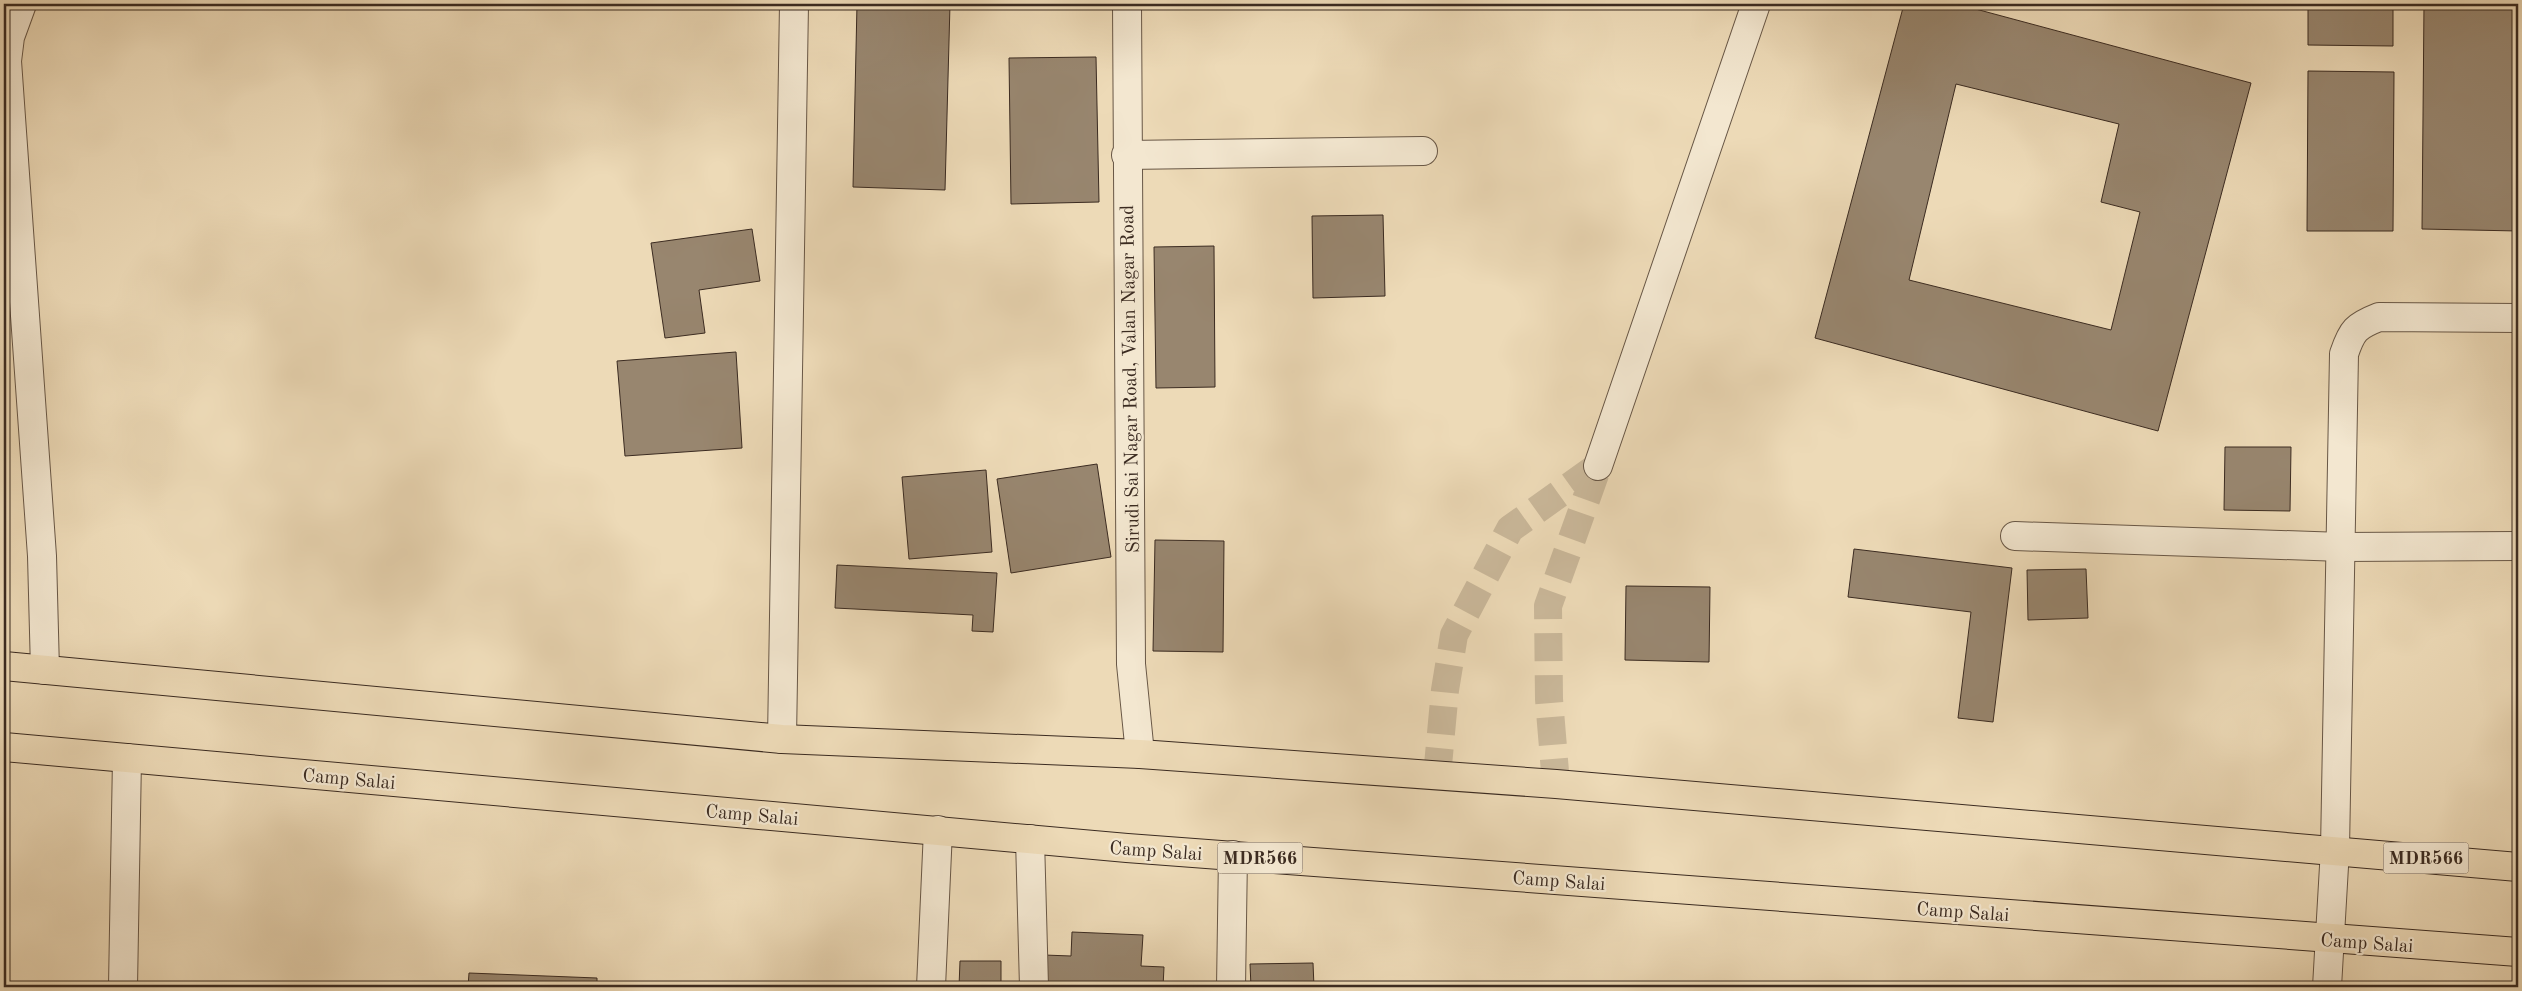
<svg xmlns="http://www.w3.org/2000/svg" width="2522" height="991" viewBox="0 0 2522 991" font-family="'Old Standard TT',serif">
<style>
.building{fill:#98866f;stroke:#3b2b21;fill-rule:evenodd}
.lines{fill:none;stroke-linecap:round;stroke-linejoin:round}
.minor-tunnel{stroke:#c9b799;stroke-width:28;stroke-dasharray:28 14;stroke-linecap:butt}
.minor-casing{stroke:#685746;stroke-width:30}
.major-casing{stroke:#3b2b21;stroke-width:30}
.minor{stroke:#f3e7d0;stroke-width:28}
.major{stroke:#eddab7;stroke-width:28}
.labels{text-anchor:middle;stroke-width:4.5;stroke-linejoin:round;paint-order:stroke}
.shield{fill:#f3e7d0;stroke:#726356;stroke-width:1}
.shield-label{font-size:18px;font-weight:bold;fill:#3b2b21}
.street-label{font-size:19px;fill:#3b2b21;stroke:#f3e7d0}
</style>
<rect width="100%" height="100%" fill="#eddab7"/>
<filter id="stains"><feTurbulence type="fractalNoise" baseFrequency=".004" numOctaves="4"/><feColorMatrix values="0 0 0 0 .2 0 0 0 0 .09 0 0 0 0 .02 0 0 0 .5 -.17"/></filter>
<radialGradient id="worn" r=".72"><stop offset=".6" stop-color="#630" stop-opacity="0"/><stop offset="1" stop-color="#630" stop-opacity=".3"/></radialGradient>
<g class="building">
<polygon points="857,4 950,4 945,190 853,187"/>
<path d="M1904,4h53l294,79 -93,348 -343,-93zM1956,84l163,40 -18,78 39,10 -29,118 -202,-50z"/>
<polygon points="2308,4 2393,4 2393,46 2308,45"/>
<polygon points="2424,4 2518,4 2518,231 2422,229"/>
<polygon points="1096,57 1099,202 1011,204 1009,58"/>
<polygon points="2308,71 2394,72 2393,231 2307,231"/>
<polygon points="1383,215 1385,296 1313,298 1312,216"/>
<polygon points="752,229 760,281 699,290 705,333 665,338 651,243"/>
<polygon points="1214,246 1215,387 1156,388 1154,247"/>
<polygon points="736,352 742,448 625,456 617,361"/>
<polygon points="2225,447 2291,447 2290,511 2224,510"/>
<polygon points="1097,464 1111,557 1011,573 997,479"/>
<polygon points="986,470 992,552 909,559 902,477"/>
<polygon points="1155,540 1224,541 1223,652 1153,651"/>
<polygon points="1854,549 2012,568 1993,722 1958,718 1971,612 1848,597"/>
<polygon points="837,565 997,573 993,632 972,631 973,615 835,608"/>
<polygon points="2086,569 2088,618 2028,620 2027,570"/>
<polygon points="1626,586 1710,587 1709,662 1625,660"/>
<polygon points="1072,932 1143,935 1141,966 1164,967 1163,987 1042,987 1044,955 1071,956"/>
<polygon points="960,961 1001,961 1001,987 959,987"/>
<polygon points="1313,963 1314,987 1251,987 1250,964"/>
<polygon points="469,973 597,978 597,987 468,987"/>
</g>
<g class="lines">
<polyline class="minor-tunnel" points="1437,776 1445,690 1454,635 1510,529 1598,466 1548,606 1549,699 1556,784"/>
<defs>
<g id="minor">
<polyline points="22,4 10,37 7,61 42,556 45,670"/>
<polyline points="1127,4 1131,664 1140,754"/>
<polyline points="1126,155 1423,151"/>
<polyline points="1598,466 1756,4"/>
<polyline points="2015,536 2342,547 2518,546"/>
<polyline points="782,739 794,4"/>
<polyline points="1030,839 1034,987"/>
<polyline points="123,987 127,758"/>
<polyline points="931,987 938,830"/>
<polyline points="1231,987 1233,855"/>
<path d="M2327,987l8,-138 9,-495c8,-24 12,-28 35,-37l139,1"/>
</g>
<g id="major">
<polyline points="4,666 782,739 1140,754 1556,784 2518,867"/>
<polyline points="4,747 1127,848 2518,952"/>
</g>
</defs>
<use href="#minor" class="minor-casing"/>
<use href="#major" class="major-casing"/>
<use href="#minor" class="minor"/>
<use href="#major" class="major"/>
</g>
<g class="labels">
<g class="shield">
<rect x="1217.5" y="842.5" width="85" height="31" rx="4"/>
<rect x="2383.5" y="842.5" width="85" height="31" rx="4"/>
</g>
<g class="shield-label">
<text x="1260" y="864">MDR566</text>
<text x="2426" y="864">MDR566</text>
</g>
<g class="street-label">
<text transform="translate(1129 379) rotate(-91)" y="7">Sirudi Sai Nagar Road, Valan Nagar Road</text>
<text transform="translate(349 778) rotate(5)" y="7">Camp Salai</text>
<text transform="translate(752 814) rotate(5)" y="7">Camp Salai</text>
<text transform="translate(1156 850) rotate(4)" y="7">Camp Salai</text>
<text transform="translate(1559 880) rotate(4)" y="7">Camp Salai</text>
<text transform="translate(1963 911) rotate(4)" y="7">Camp Salai</text>
<text transform="translate(2367 942) rotate(4)" y="7">Camp Salai</text>
</g>
</g>
<rect width="2522" height="991" fill="none" stroke="#eddab7" stroke-width="20"/>
<rect x="5" y="5" width="2512" height="981" fill="none" stroke="#3b2b21" stroke-width="2.5"/>
<rect x="10" y="10" width="2502" height="971" fill="none" stroke="#3b2b21"/>
<rect width="100%" height="100%" filter="url(#stains)"/>
<rect width="100%" height="100%" fill="url(#worn)"/>
</svg>
